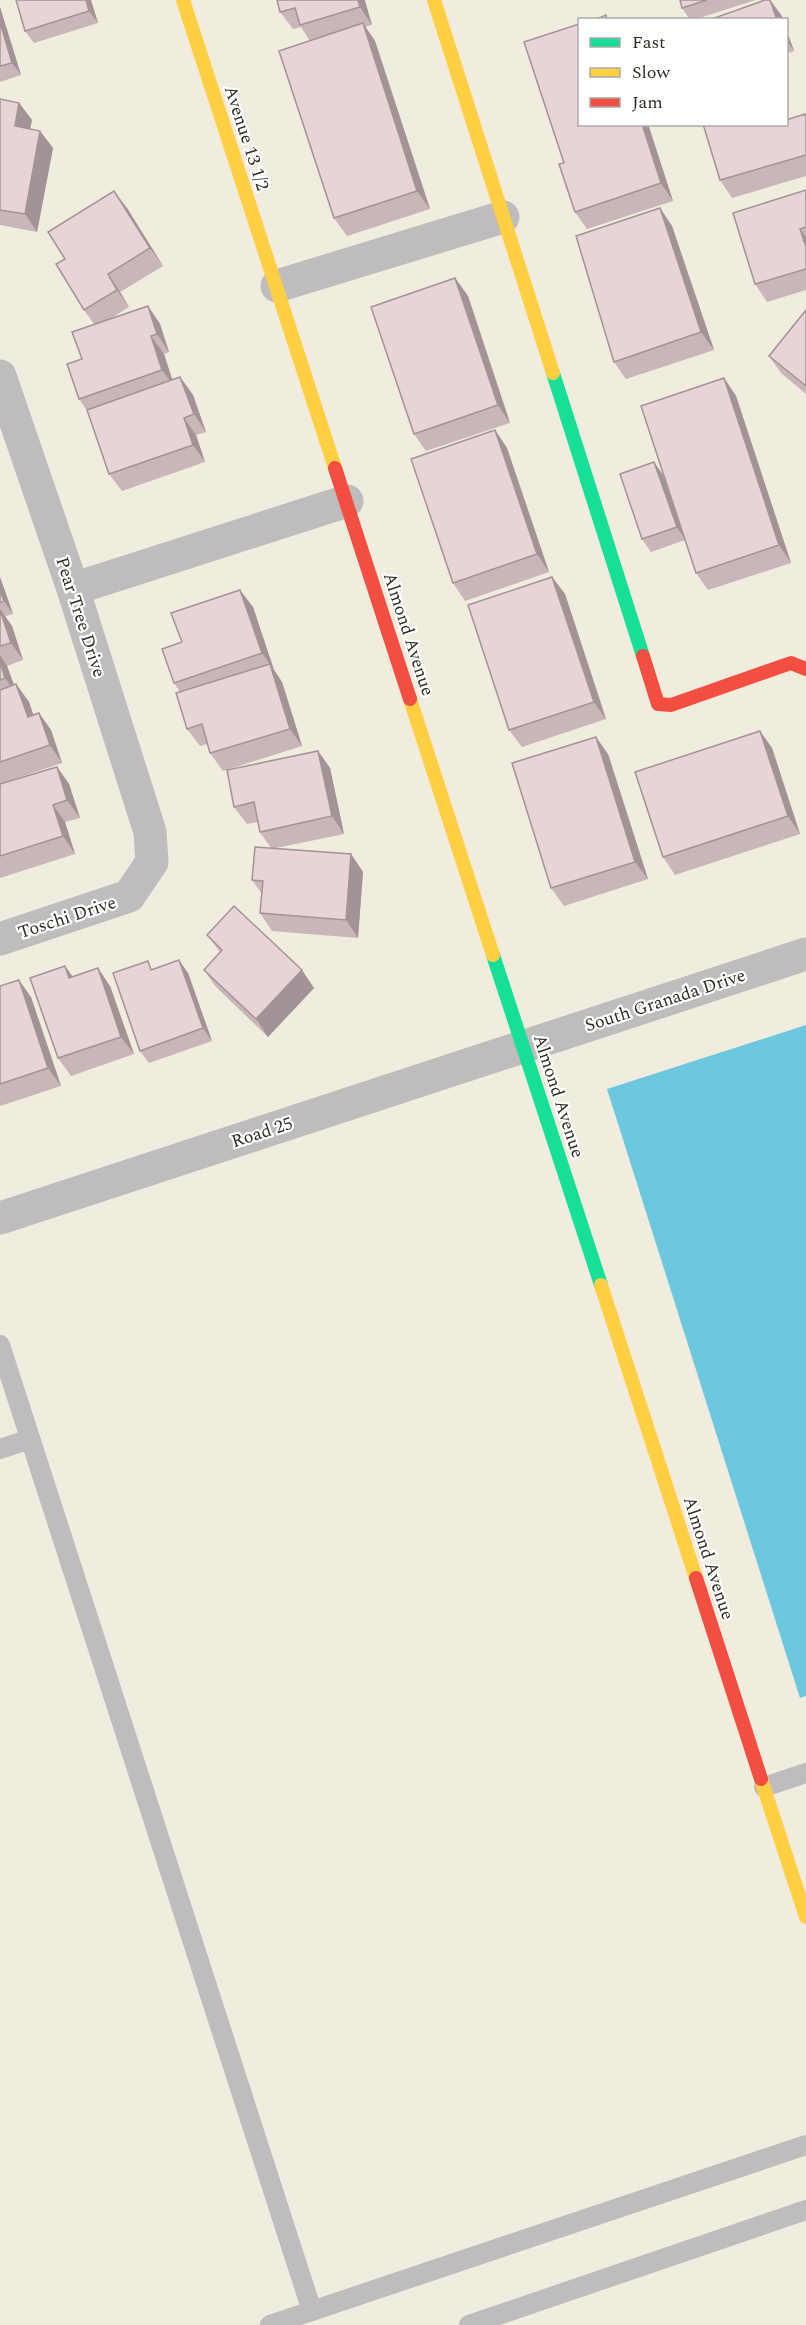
<svg xmlns="http://www.w3.org/2000/svg" width="806" height="2325" viewBox="0 0 806 2325" font-family="Spectral,serif">
<style>
.water{fill:#6cc8df}
.lines{fill:none;stroke-linecap:round;stroke-linejoin:round}
.lane{stroke:#bebcbc;stroke-width:20}
.street{stroke:#bebcbc;stroke-width:33}
.fast{stroke:#16e098;stroke-width:14}
.slow{stroke:#ffcf43;stroke-width:14}
.jam{stroke:#f24e42;stroke-width:14}
.wall{fill:#c8b6b8}
.shaded-wall{fill:#a29496}
.building{fill:#e8d4d6;stroke:#a29496;stroke-width:1.5}
.labels{text-anchor:middle;stroke-width:4.5;stroke-linejoin:round;paint-order:stroke}
.street-label{font-size:18px;fill:#2e2b21;stroke:#fff}
</style>
<rect width="100%" height="100%" fill="#f0ecde"/>
<polygon class="water" points="806,1025 806,1696 800,1698 607,1089"/>
<g class="lines">
<g class="lane">
<polyline points="0,1345 312,2311"/>
<polyline points="0,1449 30,1439"/>
<polyline points="764,1787 806,1773"/>
<polyline points="270,2325 806,2145"/>
<polyline points="469,2325 806,2210"/>
</g>
<g class="street">
<polyline points="277,286 503,217"/>
<polyline points="0,376 73,589 150,832 152,862 129,896 0,939"/>
<polyline points="73,589 347,501"/>
<polyline points="0,1218 806,954"/>
</g>
<g class="fast">
<polyline points="553,373 643,656"/>
<polyline points="493,955 601,1285"/>
</g>
<g class="slow">
<polyline points="183,0 335,468"/>
<polyline points="434,0 553,373"/>
<polyline points="410,699 493,955"/>
<polyline points="601,1285 696,1578"/>
<polyline points="761,1779 806,1917"/>
</g>
<g class="jam">
<polyline points="335,468 410,699"/>
<polyline points="643,656 658,704 671,705 791,663 806,669"/>
<polyline points="696,1578 761,1779"/>
</g>
</g>
<g class="wall">
<polygon points="16,0 91,0 98,23 34,43 25,31"/>
<polygon points="277,0 365,1 372,25 365,27 375,41 430,209 347,236 334,218 310,41 301,27 293,29 280,12"/>
<polygon points="680,0 756,0 693,20 690,20 682,8"/>
<polygon points="0,7 21,75 0,82"/>
<polygon points="786,29 794,51 786,54"/>
<polygon points="0,99 19,103 32,120 30,129 40,131 53,148 37,232 0,225"/>
<polygon points="806,116 806,176 732,198 720,180 786,124"/>
<polygon points="579,124 648,124 673,201 587,229 575,212 564,163"/>
<polygon points="806,190 806,290 767,302 755,284"/>
<polygon points="127,208 163,266 120,292 129,307 110,319 148,306 160,324 169,352 164,354 172,380 180,377 193,395 206,432 196,435 205,462 122,491 109,474 88,412 79,399 82,359 94,324 84,310 65,259"/>
<polygon points="660,208 672,226 714,350 626,379 614,362"/>
<polygon points="455,278 468,296 510,423 426,451 414,434"/>
<polygon points="806,310 806,394 781,373 769,356"/>
<polygon points="724,378 736,396 791,563 708,590 696,573 685,540 651,552 642,539 654,462 663,475 684,535"/>
<polygon points="495,430 507,448 549,572 465,601 453,583"/>
<polygon points="0,577 13,614 5,616 12,626 23,660 7,666 14,685 16,684 29,702 33,715 39,713 51,730 62,763 0,784"/>
<polygon points="552,577 565,594 606,719 522,747 509,730"/>
<polygon points="253,607 274,670 282,682 302,746 223,771 210,753 207,744 200,746 187,729 180,692 174,683 182,642"/>
<polygon points="760,731 772,748 800,834 675,875 663,857"/>
<polygon points="318,751 330,768 344,834 276,848 351,854 363,872 358,938 272,931 260,913 262,894 252,880 271,848 260,832 258,822 247,824 234,807"/>
<polygon points="608,754 648,879 564,906 551,888"/>
<polygon points="57,767 69,784 80,818 65,822 75,854 0,878 0,784"/>
<polygon points="207,935 314,988 268,1037 216,987 204,970 220,952"/>
<polygon points="154,969 188,973 212,1041 149,1063 140,1051"/>
<polygon points="73,977 110,986 134,1054 71,1076 58,1058"/>
<polygon points="0,986 31,997 61,1086 0,1106"/>
</g>
<g class="shaded-wall">
<polygon points="86,0 91,0 98,23 89,11"/>
<polygon points="358,0 365,0 365,1 372,25 360,7"/>
<polygon points="770,0 782,16 783,20 777,20"/>
<polygon points="0,7 21,75 12,63 0,22"/>
<polygon points="363,23 375,41 430,209 417,191"/>
<polygon points="786,29 794,51 786,40"/>
<polygon points="19,103 32,120 27,143 15,126"/>
<polygon points="642,124 648,124 673,201 661,183"/>
<polygon points="40,131 53,148 37,232 25,214"/>
<polygon points="114,191 127,208 163,266 150,248"/>
<polygon points="660,208 672,226 714,350 701,332"/>
<polygon points="800,229 806,237 806,247"/>
<polygon points="108,274 120,292 129,307 117,290"/>
<polygon points="455,278 468,296 510,423 498,405"/>
<polygon points="148,306 160,324 169,352 157,334"/>
<polygon points="151,336 164,354 175,388 162,370"/>
<polygon points="180,377 193,395 206,432 194,414"/>
<polygon points="724,378 736,396 791,563 779,545"/>
<polygon points="184,418 196,435 205,462 193,445"/>
<polygon points="495,430 507,448 549,572 537,554"/>
<polygon points="654,462 663,475 685,539 677,527"/>
<polygon points="0,577 13,614 4,601 0,590"/>
<polygon points="552,577 565,594 606,719 594,702"/>
<polygon points="240,590 253,607 274,670 262,653"/>
<polygon points="0,609 12,626 23,660 11,643"/>
<polygon points="0,655 7,666 18,696 5,678 0,662"/>
<polygon points="270,664 282,682 302,746 290,729"/>
<polygon points="16,684 29,702 40,734 28,717"/>
<polygon points="39,713 51,730 62,763 50,745"/>
<polygon points="760,731 772,748 800,834 788,816"/>
<polygon points="596,737 608,754 648,879 635,862"/>
<polygon points="318,751 330,768 344,834 332,816"/>
<polygon points="57,767 69,784 80,818 67,800"/>
<polygon points="53,805 65,822 75,854 63,836"/>
<polygon points="351,854 363,872 358,938 346,920"/>
<polygon points="179,960 188,973 212,1041 203,1028"/>
<polygon points="65,966 78,984 69,978"/>
<polygon points="98,968 110,986 134,1054 121,1037"/>
<polygon points="302,970 314,988 268,1037 256,1019"/>
<polygon points="19,980 31,997 61,1086 48,1068"/>
</g>
<g class="building">
<polygon points="16,0 86,0 89,11 25,31"/>
<polygon points="277,0 358,0 360,7 300,25 295,8 280,12"/>
<polygon points="680,0 707,0 682,8"/>
<polygon points="765,0 770,0 777,20 709,20"/>
<polygon points="606,15 607,20 594,20"/>
<polygon points="0,22 12,63 0,66"/>
<polygon points="363,23 417,191 334,218 279,51"/>
<polygon points="579,24 579,124 642,124 661,183 575,212 559,164 564,163 524,42"/>
<polygon points="0,99 19,103 15,126 40,131 25,214 0,210"/>
<polygon points="805,114 806,118 806,155 720,180 703,124 786,124 786,120"/>
<polygon points="806,190 806,227 800,229 806,247 806,269 755,284 733,213"/>
<polygon points="114,191 150,248 108,274 117,290 84,310 56,264 65,259 48,232"/>
<polygon points="660,208 701,332 614,362 576,236"/>
<polygon points="455,278 498,405 414,434 371,307"/>
<polygon points="148,306 157,334 151,336 162,370 79,399 67,364 82,359 72,332"/>
<polygon points="806,310 806,386 769,356"/>
<polygon points="180,377 194,414 184,418 193,445 109,474 87,410"/>
<polygon points="724,378 779,545 696,573 641,406"/>
<polygon points="495,430 537,554 453,583 411,459"/>
<polygon points="654,462 677,527 642,539 620,474"/>
<polygon points="552,577 594,702 509,730 468,605"/>
<polygon points="0,590 4,601 0,603"/>
<polygon points="240,590 262,653 174,683 162,649 182,642 171,613"/>
<polygon points="0,610 11,643 0,646"/>
<polygon points="0,662 5,678 0,680"/>
<polygon points="270,664 290,729 210,753 202,724 187,729 176,693"/>
<polygon points="16,684 28,717 39,713 50,745 0,762 0,690"/>
<polygon points="760,731 788,816 663,857 635,772"/>
<polygon points="596,737 635,862 551,888 512,763"/>
<polygon points="318,751 332,816 260,832 254,802 234,807 227,770"/>
<polygon points="57,767 67,800 53,805 63,836 0,856 0,784"/>
<polygon points="255,847 351,854 346,920 260,913 263,881 252,880"/>
<polygon points="234,906 302,970 256,1019 204,970 222,950 207,935"/>
<polygon points="179,960 203,1028 140,1051 113,973 148,961 151,970"/>
<polygon points="65,966 69,978 98,968 121,1037 58,1058 30,978"/>
<polygon points="19,980 48,1068 0,1084 0,986"/>
</g>
<g class="labels">
<g class="street-label">
<text transform="translate(247 138) rotate(72)" y="6">Avenue 13 1/2</text>
<text transform="translate(81 617) rotate(72)" y="6">Pear Tree Drive</text>
<text transform="translate(409 634) rotate(72)" y="6">Almond Avenue</text>
<text transform="translate(67 917) rotate(-18)" y="6">Toschi Drive</text>
<text transform="translate(665 1000) rotate(-18)" y="6">South Granada Drive</text>
<text transform="translate(559 1096) rotate(72)" y="6">Almond Avenue</text>
<text transform="translate(262 1132) rotate(-18)" y="6">Road 25</text>
<text transform="translate(709 1558) rotate(72)" y="6">Almond Avenue</text>
</g>
</g>
<rect x="578" y="18" width="210" height="108" fill="#ffffff" stroke="#abaaa6" stroke-width="1.5"/>
<rect x="590" y="38" width="30" height="9" fill="#16e098" stroke="#abaaa6" stroke-width="1.5"/>
<text x="632" y="48" font-size="18" fill="#2e2b21">Fast</text>
<rect x="590" y="68" width="30" height="9" fill="#ffcf43" stroke="#abaaa6" stroke-width="1.5"/>
<text x="632" y="78" font-size="18" fill="#2e2b21">Slow</text>
<rect x="590" y="98" width="30" height="9" fill="#f24e42" stroke="#abaaa6" stroke-width="1.5"/>
<text x="632" y="108" font-size="18" fill="#2e2b21">Jam</text>
</svg>
